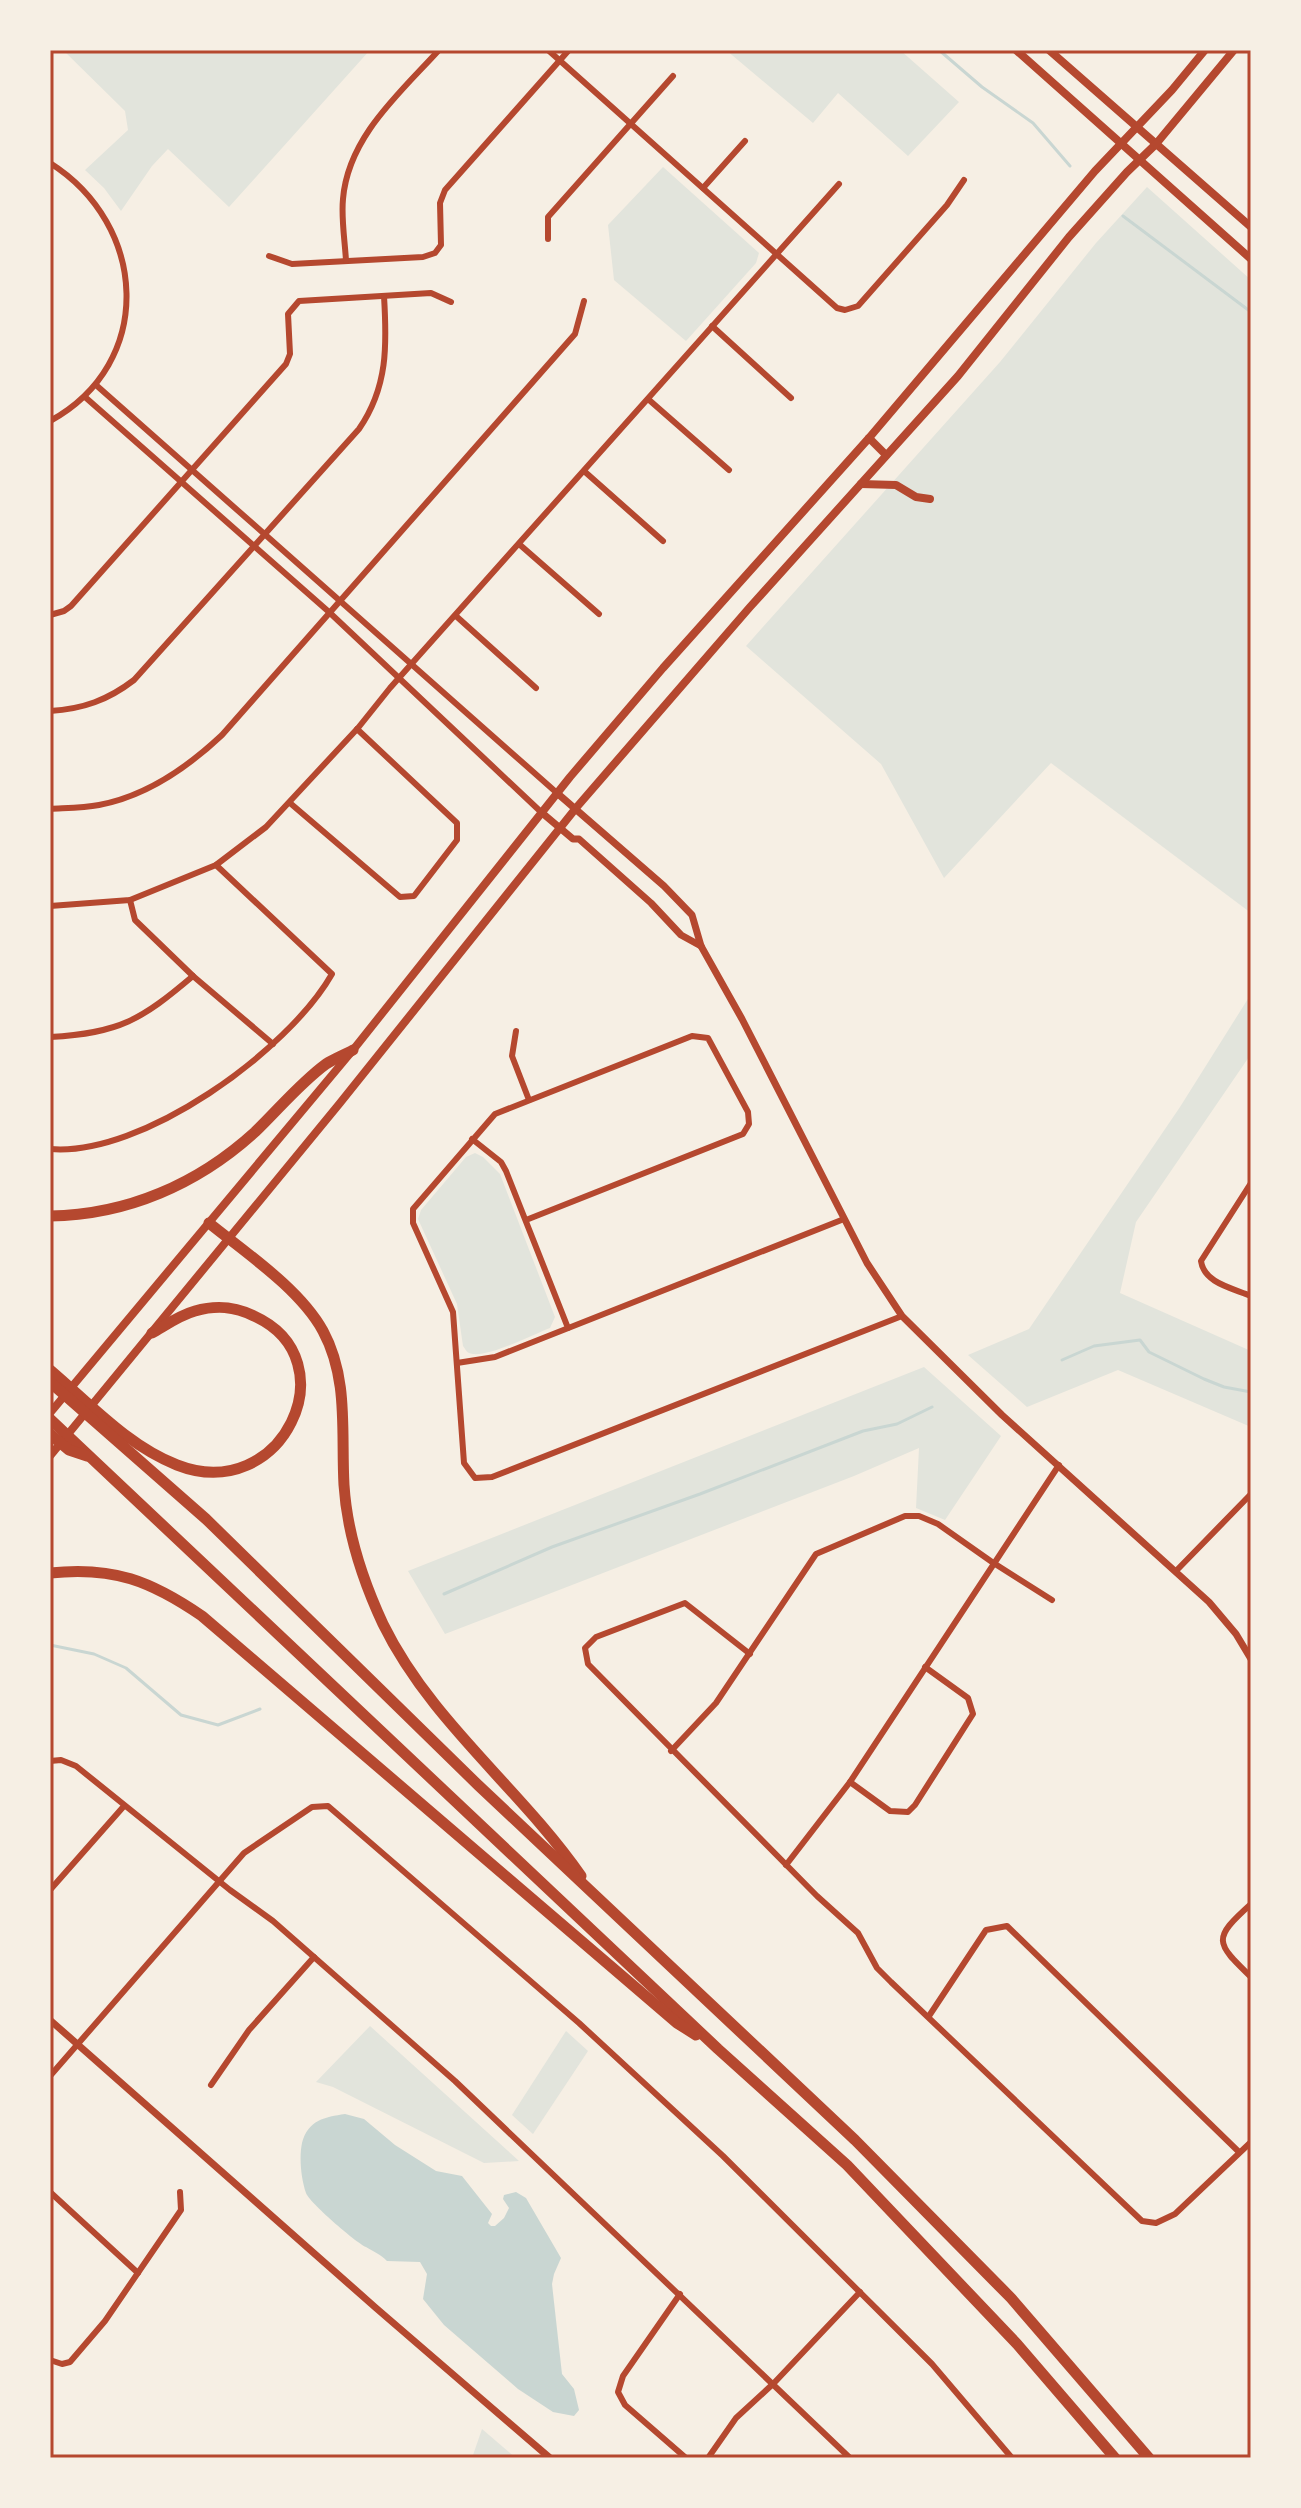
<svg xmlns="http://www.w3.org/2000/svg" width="1301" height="2508" viewBox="0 0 1301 2508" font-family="Montserrat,sans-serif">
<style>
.green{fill:#e2e4dc}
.water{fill:#c9d6d2}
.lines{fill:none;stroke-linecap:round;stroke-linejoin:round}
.stream{stroke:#c9d6d2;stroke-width:3}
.minor{stroke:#b5482f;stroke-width:6}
.tertiary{stroke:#b5482f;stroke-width:7}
.secondary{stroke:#b5482f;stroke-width:8}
.motorway{stroke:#b5482f;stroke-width:11}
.neatline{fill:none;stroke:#b5482f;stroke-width:3}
</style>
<rect width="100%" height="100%" fill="#f6efe4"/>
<g class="green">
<polygon points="63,50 370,50 229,207 168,149 152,166 121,211 104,188 85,170 128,130 125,111"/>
<polygon points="726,50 900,50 959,102 908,156 838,93 813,123"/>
<polygon points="663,167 759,253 756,263 686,341 614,280 608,225"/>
<polygon points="1147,187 1251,280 1251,913 1051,763 944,878 881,764 746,646 1000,362 1096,243"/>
<polygon points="1251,994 1251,1054 1136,1222 1120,1293 1251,1351 1251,1427 1118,1370 1027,1407 968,1355 1029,1329 1180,1107"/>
<path d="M475,1153l8,4 17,17 55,143 -5,11c-18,7 -59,28 -77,26 -7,-1 -6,-3 -10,-8l-6,-42 -39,-85 3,-9 45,-53z"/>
<polygon points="924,1367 1001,1436 945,1520 916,1508 919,1448 854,1476 445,1634 408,1571"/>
<polygon points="370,2026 519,2161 484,2163 333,2087 316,2082"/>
<polygon points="566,2031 588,2051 533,2134 512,2115"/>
<polygon points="482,2429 516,2458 472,2458"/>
</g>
<path class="water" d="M345,2114l19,5 31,26 41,26 26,5 30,38 -4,9 3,3h4l9,-8 5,-10 -6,-9 1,-4 12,-3 10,6 35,60 -7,16 -2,10 10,90 12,15 5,21 -5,6 -21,-4 -35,-23 -74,-64 -21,-26 4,-25 -7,-12 -33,-1c-7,-7 -13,-9 -21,-14 -11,-5 -57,-45 -60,-54 -5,-15 -7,-35 -4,-50 6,-23 23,-26 43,-29z"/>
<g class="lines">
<g class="stream">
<polyline points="939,50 982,87 1033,123 1070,166"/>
<polyline points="1123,216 1251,312"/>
<polyline points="1062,1360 1094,1346 1140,1340 1149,1352 1204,1379 1224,1387 1251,1392"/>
<polyline points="444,1594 552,1547 700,1494 863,1431 897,1424 932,1407"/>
<polyline points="50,1645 94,1654 126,1668 181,1715 218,1725 260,1709"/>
</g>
<g class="minor">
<polyline points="548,50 837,308 845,310 858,306 947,205 964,180"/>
<path d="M50,163c98,62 106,200 0,258"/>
<polyline points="703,188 745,141"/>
<polyline points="548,239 548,217 673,76"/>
<polyline points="269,256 292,264 423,257 435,253 441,245 440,203 445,190 569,50"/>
<path d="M346,261c-1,-20 -5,-42 -3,-62 5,-62 57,-106 96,-149"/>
<polyline points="712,326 791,398"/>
<polyline points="96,385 557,793"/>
<polyline points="85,397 329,612 541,812"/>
<polyline points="648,399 729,470"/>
<polyline points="584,471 663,541"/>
<polyline points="519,544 599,614"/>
<polyline points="50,615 64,611 71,606 286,364 290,354 288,314 299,301 431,293 451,302"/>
<polyline points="456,616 536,688"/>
<path d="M50,711c33,-2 58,-11 84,-31l225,-251c29,-42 28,-84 25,-133"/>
<polyline points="290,803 400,897 414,896 457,840 457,823 357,729"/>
<path d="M50,809c16,-1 33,-1 49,-4 48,-9 88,-37 123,-70l353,-401 9,-33"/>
<polyline points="130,900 135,920 193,976 273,1044"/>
<polyline points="50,906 130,900 216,865 266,827 358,728 390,688 839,184"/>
<polyline points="516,1031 512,1056 529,1100"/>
<path d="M50,1037c70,-4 91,-17 143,-61"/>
<polyline points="472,1139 501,1162 506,1171 568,1328"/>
<path d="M50,1149c92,8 238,-98 282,-175l-116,-109"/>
<path d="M1251,1183l-50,78c3,22 31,27 50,35"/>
<polyline points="526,1220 743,1134 749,1124 748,1112 708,1038 692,1036 495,1114 413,1209 413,1223 453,1312 464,1463 475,1478 492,1477 902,1316"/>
<polyline points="457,1363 495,1357 844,1219"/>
<polyline points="1176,1571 1251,1494"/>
<polyline points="750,1654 685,1603 596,1637 585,1648 588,1664 817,1896 858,1933 877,1968 891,1982 1142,2221 1156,2223 1175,2214 1251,2142"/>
<polyline points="671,1751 716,1703 816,1554 905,1516 919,1516 938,1524 992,1562 1052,1600"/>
<polyline points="50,1761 61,1760 76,1766 230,1890 273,1921 455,2081 850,2458"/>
<polyline points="850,1782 890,1811 908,1812 915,1805 973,1714 968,1698 925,1667"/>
<polyline points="786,1865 850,1782 1059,1465"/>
<polyline points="50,1890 124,1806"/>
<path d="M1251,1904c-39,35 -36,38 0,73"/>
<polyline points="929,2016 986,1930 1007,1926 1239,2152"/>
<polyline points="50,2076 244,1853 312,1807 328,1806 579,2023 723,2156 932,2364 1012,2458"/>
<polyline points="211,2085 249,2030 314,1957"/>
<polyline points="50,2192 138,2273"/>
<polyline points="680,2294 623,2376 618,2392 625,2405 686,2458"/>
<polyline points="50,2360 62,2364 70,2362 105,2321 181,2210 180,2192"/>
<polyline points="708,2458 736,2418 774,2383 860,2292"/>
</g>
<g class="tertiary">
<polyline points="557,793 664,886 692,915 701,946 742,1019 867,1263 902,1316 1002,1415 1209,1602 1236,1634 1251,1659"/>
<polyline points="541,812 573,839 579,839 651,903 681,935 701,946"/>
<polyline points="50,2020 376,2308 550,2458"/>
</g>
<g class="secondary">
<polyline points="1016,50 1251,259"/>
<polyline points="1049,50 1251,227"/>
<polyline points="869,438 886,455"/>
<polyline points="861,484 896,485 916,497 930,499"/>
<polyline points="50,1413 353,1050 570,777 663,668 869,438 1095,171 1172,90 1205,50"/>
<polyline points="50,1456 340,1103 576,808 750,607 958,376 1069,237 1127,172 1156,144 1234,50"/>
</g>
<g class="motorway">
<path d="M50,1216c77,-1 148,-32 205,-84 23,-22 45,-49 71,-68 8,-5 18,-9 27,-14"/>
<path d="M209,1223c37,30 91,66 114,108 26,48 18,102 21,154 3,48 19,96 39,139 48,98 137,164 198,252"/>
<path d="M50,1370c39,33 78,76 127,95 105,41 174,-105 77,-149 -20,-10 -38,-11 -59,-5 -15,4 -29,14 -43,22"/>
<polyline points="50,1382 206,1519 478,1785 855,2140 1011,2298 1149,2458"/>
<polyline points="50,1419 718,2049 847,2165 1017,2344 1115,2458"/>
<polyline points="50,1434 69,1450 87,1456"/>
<path d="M50,1573c63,-7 101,8 152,43l475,407 19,12"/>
</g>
</g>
<rect width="1301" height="2508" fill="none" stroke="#f6efe4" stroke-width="104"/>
<rect x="52" y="52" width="1197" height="2404" class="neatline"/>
</svg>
